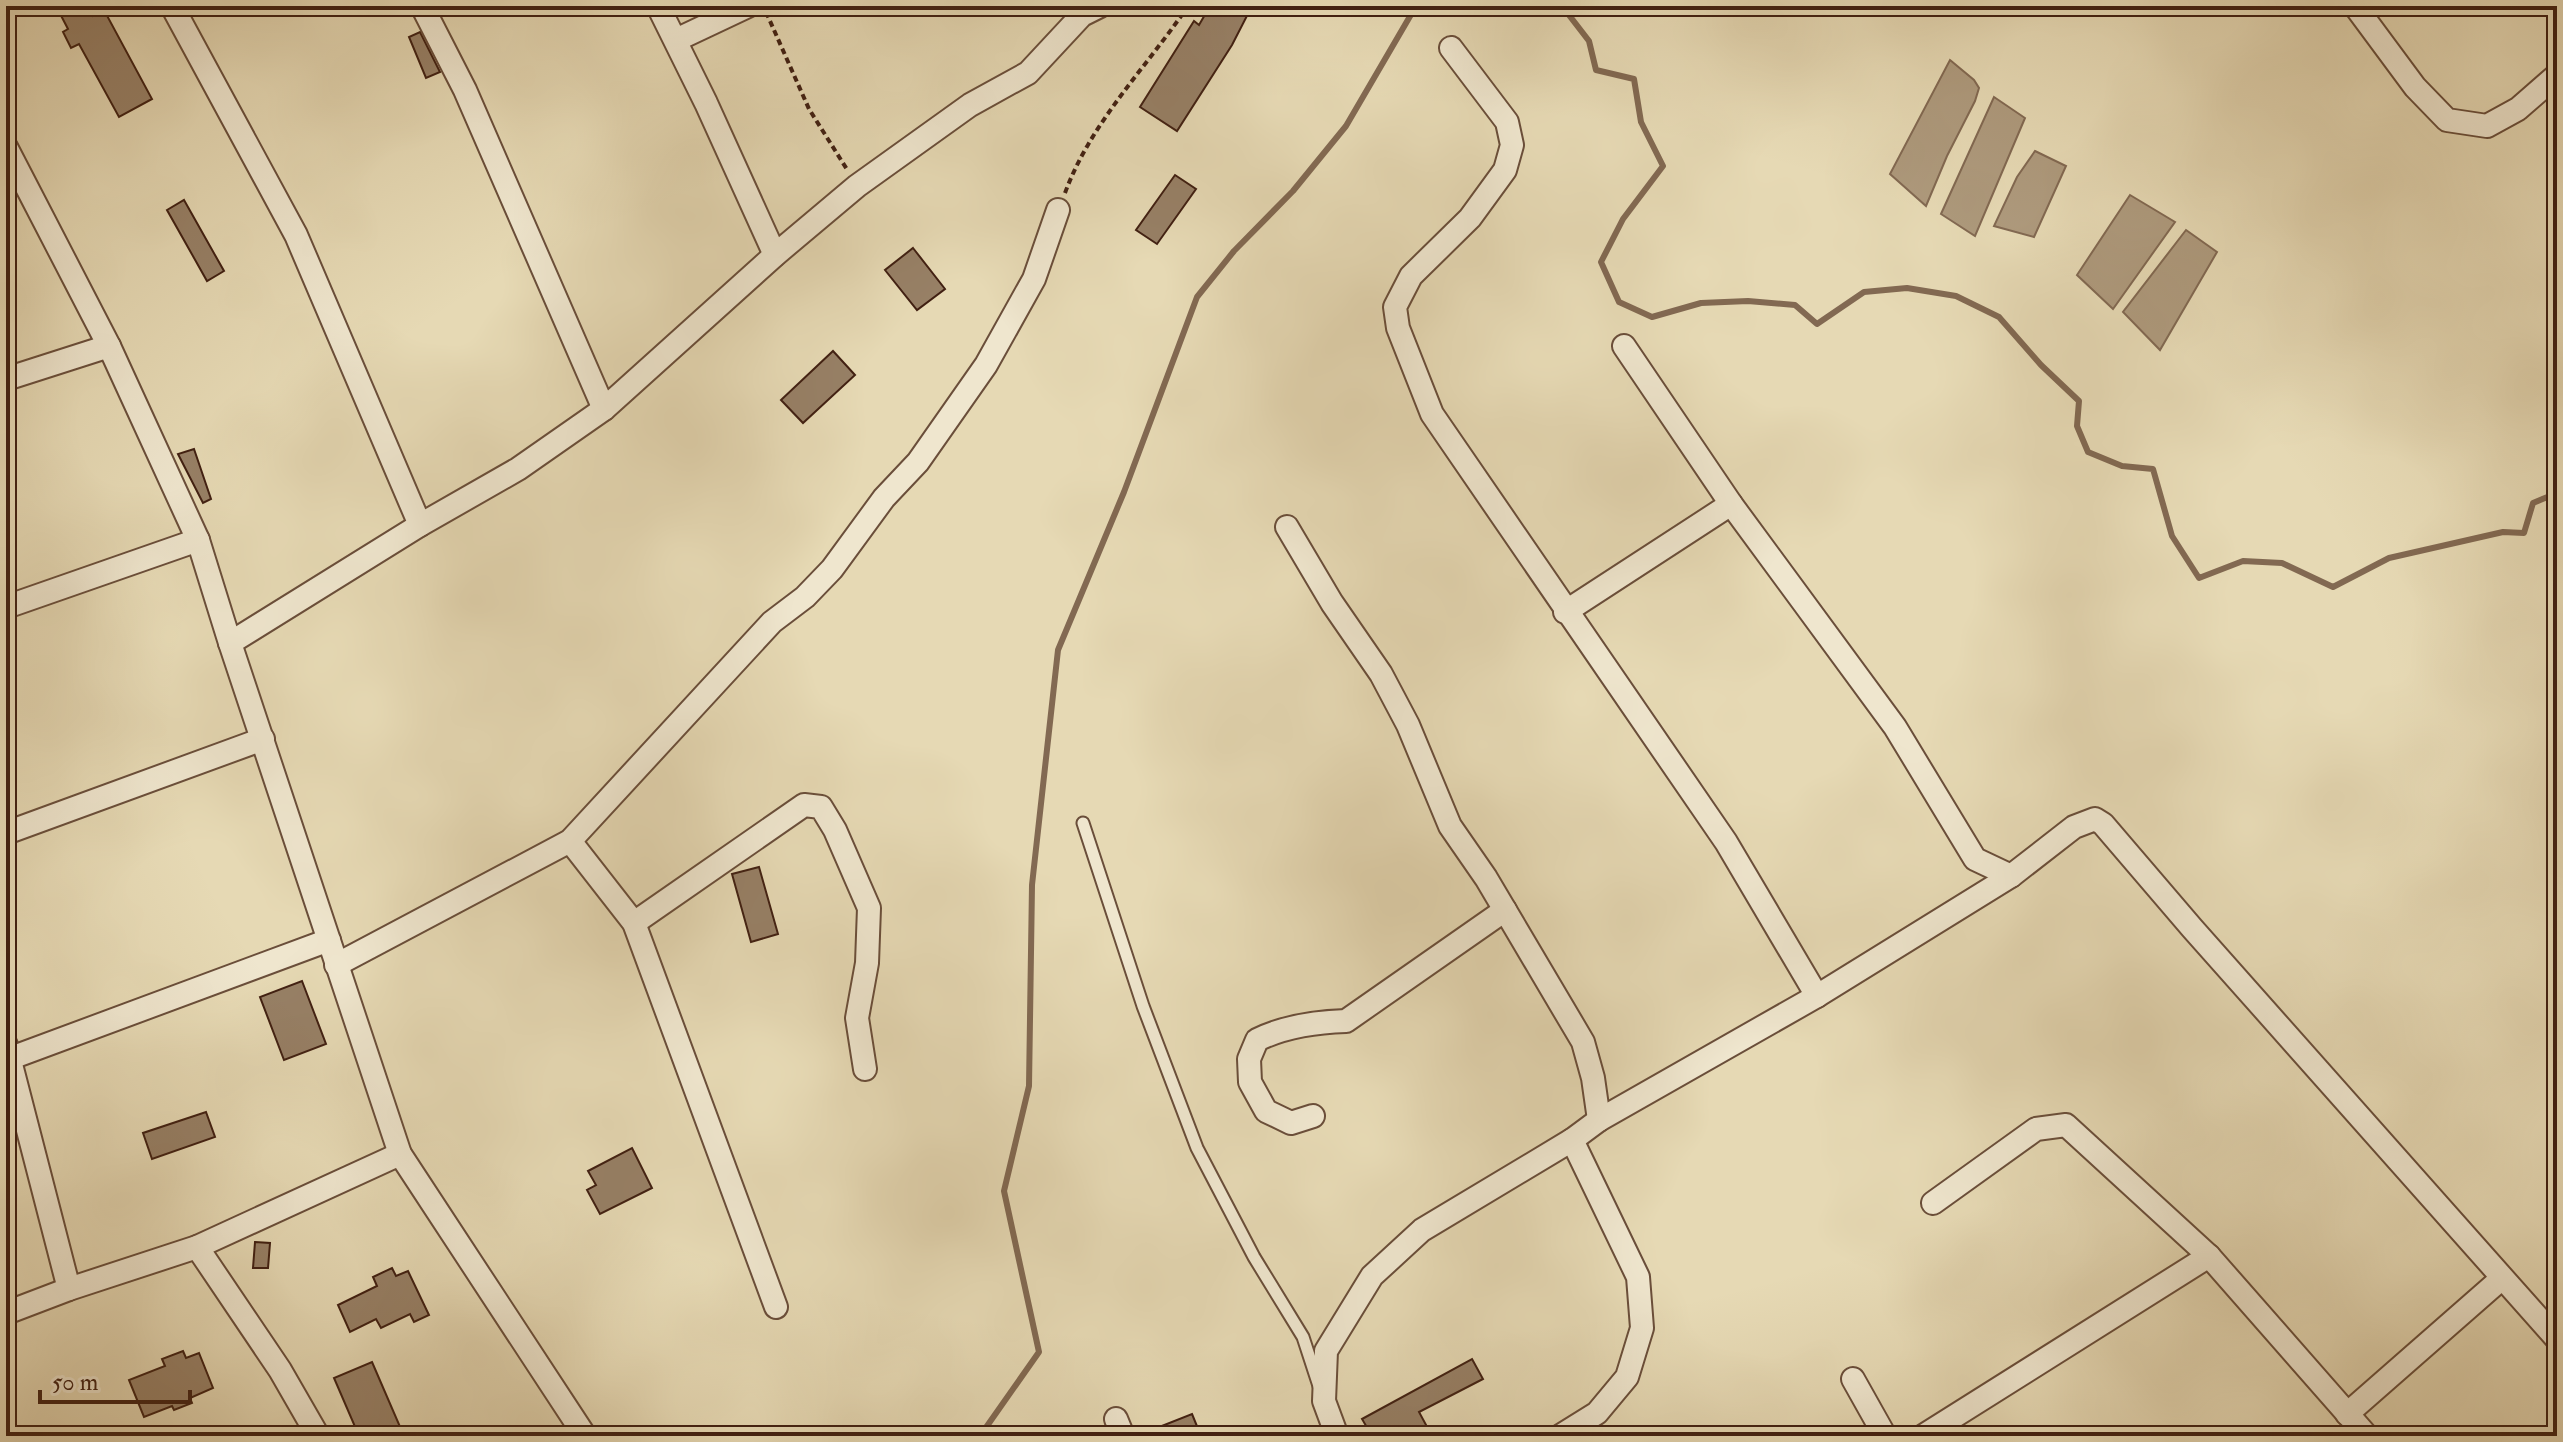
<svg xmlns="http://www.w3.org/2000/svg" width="2563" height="1442" viewBox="0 0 2563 1442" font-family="'IM FELL Double Pica',serif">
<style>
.water{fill:#ae9a7d;stroke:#826952;stroke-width:2}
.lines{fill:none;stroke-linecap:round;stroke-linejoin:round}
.stream{stroke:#826952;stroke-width:6}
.building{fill:#978066;stroke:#412012;stroke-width:2}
.lane-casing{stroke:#6a4e3a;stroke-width:15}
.street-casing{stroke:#6a4e3a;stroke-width:26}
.path{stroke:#412012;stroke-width:4;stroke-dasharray:6 4;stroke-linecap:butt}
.lane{stroke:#efe6ce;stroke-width:11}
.street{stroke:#efe6ce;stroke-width:22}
</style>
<rect width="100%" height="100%" fill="#e6d9b4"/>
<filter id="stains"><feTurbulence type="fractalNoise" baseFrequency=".0025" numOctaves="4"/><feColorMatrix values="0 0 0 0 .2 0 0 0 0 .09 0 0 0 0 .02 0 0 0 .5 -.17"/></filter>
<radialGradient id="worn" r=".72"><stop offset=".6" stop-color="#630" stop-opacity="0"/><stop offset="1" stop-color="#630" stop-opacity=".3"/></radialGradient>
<g class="water">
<polygon points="1950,60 1974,80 1979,88 1975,101 1947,156 1926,206 1890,174"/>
<polygon points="1994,97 2025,118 1975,236 1941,214"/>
<polygon points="2035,151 2066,166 2034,237 1994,226 2017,177"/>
<polygon points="2130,195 2175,222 2113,309 2077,275"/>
<polygon points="2186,230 2217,252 2160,350 2123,312"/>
</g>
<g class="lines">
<g class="stream">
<polyline points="1562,6 1589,41 1596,70 1634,79 1641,122 1663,166 1623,219 1601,262 1619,302 1652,317 1701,303 1748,301 1795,305 1817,324 1864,292 1907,288 1956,296 1999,317 2041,365 2079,401 2077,426 2088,452 2122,466 2153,469 2172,536 2199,578 2243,561 2282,563 2333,587 2389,558 2503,532 2524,533 2533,503 2550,496 2557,501"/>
<polyline points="980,1436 1039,1352 1004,1191 1029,1086 1032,885 1058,650 1124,492 1197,297 1234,251 1293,191 1346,126 1416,6"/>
</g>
</g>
<g class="building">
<polygon points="56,6 88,6 93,16 104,10 152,99 119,117 79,44 71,48 63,32 68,29"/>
<polygon points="1210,6 1252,6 1232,45 1177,131 1140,107 1194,21 1199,25"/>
<polygon points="420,32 440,72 426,78 409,37"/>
<polygon points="1175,175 1196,189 1157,244 1136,230"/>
<polygon points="184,200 224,271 207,281 167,210"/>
<polygon points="913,248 945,289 917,310 885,270"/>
<polygon points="833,351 855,375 803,423 781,400"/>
<polygon points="194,449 211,499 203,503 178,454"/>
<polygon points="759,867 778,934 751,942 732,874"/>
<polygon points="302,981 326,1044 284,1060 260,997"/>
<polygon points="206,1112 215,1137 152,1159 143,1133"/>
<polygon points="632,1148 652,1188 600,1214 587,1190 596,1185 588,1171"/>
<polygon points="255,1242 270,1243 268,1268 253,1268"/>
<polygon points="392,1268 396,1276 408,1271 429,1315 414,1322 410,1314 381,1328 376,1319 350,1332 338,1305 377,1286 373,1277"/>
<polygon points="183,1351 186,1358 199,1353 213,1388 190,1398 192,1403 174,1410 172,1406 144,1417 129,1380 165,1366 162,1359"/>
<polygon points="1472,1359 1483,1379 1419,1412 1432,1436 1372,1436 1362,1419"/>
<polygon points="372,1362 404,1436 359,1436 334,1378"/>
<polygon points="1192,1414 1201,1436 1139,1436 1139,1435"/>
</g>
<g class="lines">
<defs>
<polyline id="lane" points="1083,823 1143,1006 1197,1148 1254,1257 1303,1337 1319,1386"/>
<g id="street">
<polyline points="172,6 296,235 420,525"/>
<polyline points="422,6 465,90 604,409"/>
<polyline points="658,6 706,103 775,255"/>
<polyline points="2355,6 2415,87 2447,120 2487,126 2518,109 2557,75"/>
<polyline points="676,40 748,6"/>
<polyline points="1451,48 1507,122 1512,145 1505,170 1470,218 1411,276 1395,307 1398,328 1432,414 1726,842 1817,996"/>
<polyline points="6,147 109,346 198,540 230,643 400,1154 585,1436"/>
<polyline points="1624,346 1731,504 1895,727 1975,859 2011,876"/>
<polyline points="6,379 109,346"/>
<polyline points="1287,527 1332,603 1381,674 1408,725 1450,826 1486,878 1583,1042 1593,1078 1599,1120"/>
<polyline points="6,607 198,540"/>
<polyline points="1565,612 1731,504"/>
<polyline points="230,643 420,525 518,469 604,409 775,255 857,186 970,105 1028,73 1082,15 1100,6"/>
<polyline points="6,833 263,739"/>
<polyline points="570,841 634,923 776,1307"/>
<polyline points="634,923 804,805 821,807 835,830 869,908 867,963 857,1018 865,1069"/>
<polyline points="336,965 570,841 772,622 805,597 832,569 884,498 918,462 986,365 1034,279 1058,210"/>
<polyline points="6,1045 69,1289"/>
<polyline points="11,1058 329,940"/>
<path d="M1313,1116l-22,7 -25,-12 -16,-29 -1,-23 8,-19c28,-14 58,-18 89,-19l159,-111"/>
<polyline points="1933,1203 2036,1129 2066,1125 2209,1256 2367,1436"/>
<polyline points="197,1247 280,1370 318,1436"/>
<polyline points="6,1313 69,1289 197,1247 400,1154"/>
<polyline points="1853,1379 1885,1436"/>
<polyline points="2347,1414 2501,1279"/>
<polyline points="1116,1419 1123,1436"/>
<polyline points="1337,1436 1324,1401 1326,1351 1372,1276 1422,1230 1572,1140 1599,1120 1817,996 2011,876 2074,827 2095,819 2103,824 2192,928 2557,1339"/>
<polyline points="1560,1436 1597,1413 1627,1377 1642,1328 1638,1277 1572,1140"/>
<polyline points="1923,1436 2209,1256"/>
</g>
</defs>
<use href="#lane" class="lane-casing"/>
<use href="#street" class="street-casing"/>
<g class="path">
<polyline points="766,12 809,109 848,171"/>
<path d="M1065,193c26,-71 81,-125 123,-187"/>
</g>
<use href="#lane" class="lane"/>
<use href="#street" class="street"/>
</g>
<rect width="2563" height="1442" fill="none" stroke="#e6d9b4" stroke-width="32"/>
<rect x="8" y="8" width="2547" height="1426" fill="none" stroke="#412012" stroke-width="4"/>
<rect x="16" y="16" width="2531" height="1410" fill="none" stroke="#412012" stroke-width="2"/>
<path d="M40 1390v12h150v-12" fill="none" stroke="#412012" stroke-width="4"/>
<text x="52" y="1390" font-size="24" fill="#412012" stroke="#efe6ce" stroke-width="6" paint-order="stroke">50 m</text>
<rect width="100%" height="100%" filter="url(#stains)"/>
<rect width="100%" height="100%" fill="url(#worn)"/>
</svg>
